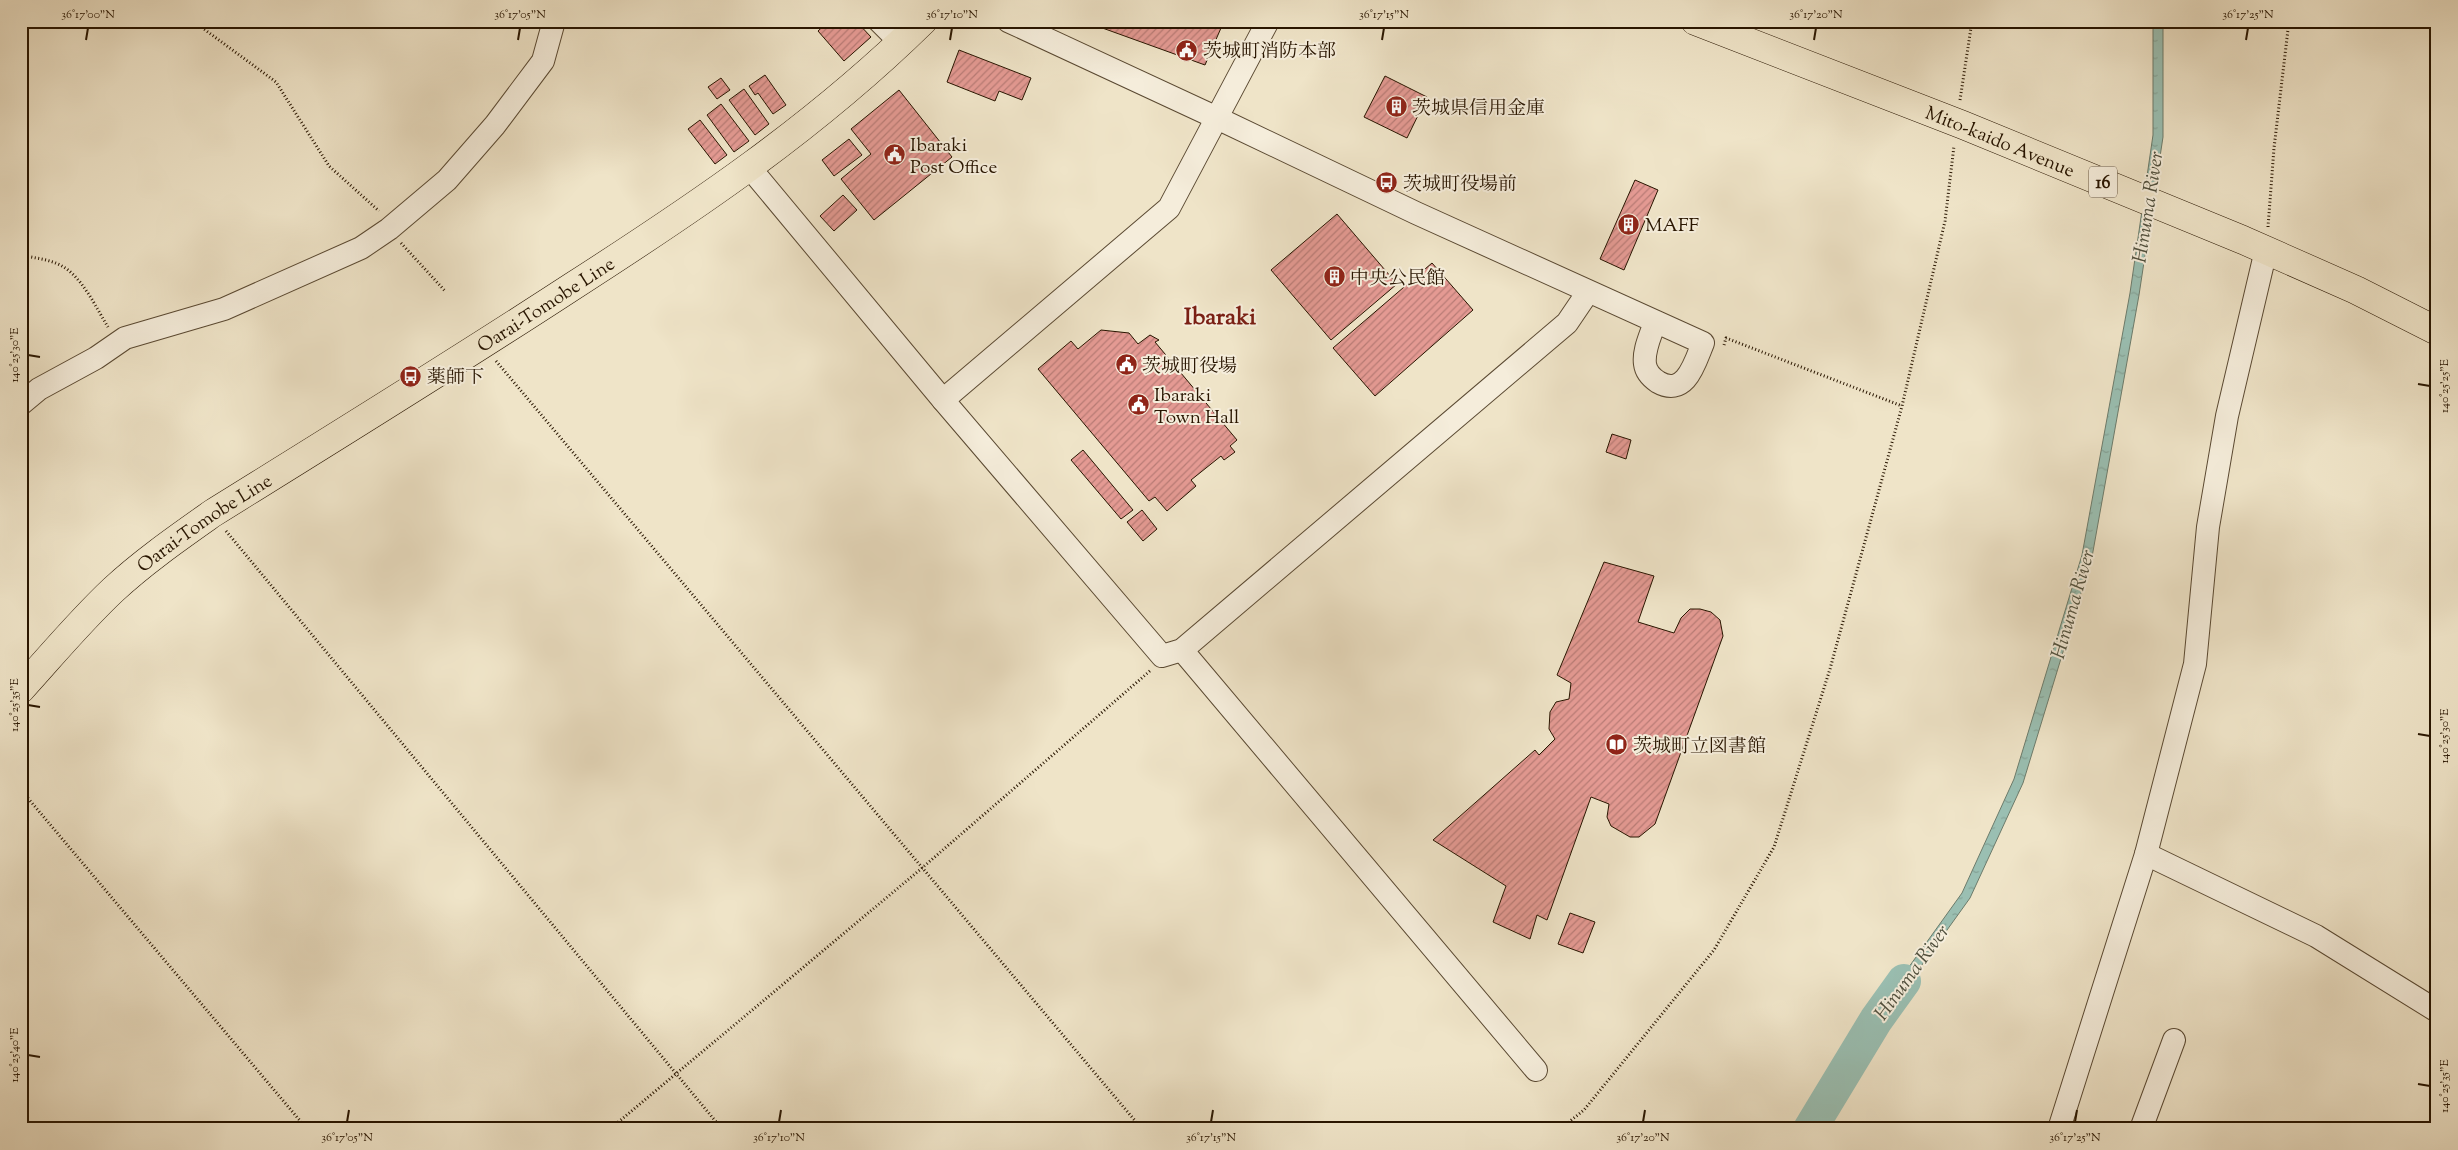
<svg xmlns="http://www.w3.org/2000/svg" width="2458" height="1150" viewBox="0 0 2458 1150" font-family="'Sorts Mill Goudy','Noto Serif JP',serif">
<style>
.water{fill:url(#water-ripples);stroke:#6c7b6b}
.lines{fill:none;stroke-linecap:round;stroke-linejoin:round}
.river{stroke:#9abfb2;stroke-width:34}
.building{fill:url(#building-hatch);stroke:#281500}
.minor-casing{stroke:#5a4932;stroke-width:24}
.major-casing{stroke:#281500;stroke-width:29}
.path{stroke:#281500;stroke-width:3;stroke-dasharray:1 2.5;stroke-linecap:butt}
.minor{stroke:#f5eddb;stroke-width:22}
.major{stroke:#efe4c8;stroke-width:28}
.ticks{fill:none;stroke:#281500;stroke-width:2}
.labels{text-anchor:middle;stroke-width:4;stroke-linejoin:round;paint-order:stroke}
.shield{fill:#f5eddb;stroke:#665642;stroke-width:1}
.shield-label{font-size:18px;font-weight:bold;fill:#281500}
.poi-label{font-size:19px;fill:#281500;stroke:#f5eddb;text-anchor:start}
.street-label{font-size:19px;fill:#281500;stroke:#f5eddb}
.water-label{font-size:20px;font-style:italic;fill:#50503e;stroke:#f5eddb}
.district-label{font-size:24px;font-weight:bold;fill:#7a1f14;stroke:#f5eddb}
.neatline{fill:none;stroke:#281500;stroke-width:2}
.ticks-label{font-size:12px;text-anchor:middle;fill:#281500}
</style>
<defs>
<pattern id="water-ripples" width="26" height="14" patternUnits="userSpaceOnUse" patternTransform="scale(1.25)"><rect width="26" height="14" fill="#9abfb2"/><path d="M2 4q2-2 4 0t4 0M15 11q2-2 4 0t4 0" fill="none" stroke="#85a397"/></pattern>
<pattern id="building-hatch" width="6" height="6" patternUnits="userSpaceOnUse" patternTransform="scale(1.25)"><rect width="6" height="6" fill="#e49a93"/><path d="M-1 1l2-2M0 6l6-6M5 7l2-2" fill="none" stroke="#b97c76"/></pattern>
</defs>
<rect width="100%" height="100%" fill="#efe4c8"/>
<filter id="stains"><feTurbulence type="fractalNoise" baseFrequency=".004" numOctaves="4"/><feColorMatrix values="0 0 0 0 .2 0 0 0 0 .09 0 0 0 0 .02 0 0 0 .5 -.17"/></filter>
<radialGradient id="worn" r=".72"><stop offset=".6" stop-color="#630" stop-opacity="0"/><stop offset="1" stop-color="#630" stop-opacity=".3"/></radialGradient>
<polygon class="water" points="2153,21 2163,21 2163,137 2139,295 2092,557 2023,783 1970,898 1881,1022 1873,1017 1962,893 2014,779 2082,555 2130,293 2153,135"/>
<g class="lines">
<polyline class="river" points="1810,1129 1876,1020 1904,981"/>
</g>
<g class="building">
<polygon points="829,21 856,21 871,37 844,61 818,31"/>
<polygon points="1083,21 1224,21 1205,65"/>
<polygon points="959,50 1031,78 1022,100 999,91 995,101 947,82"/>
<polygon points="765,75 786,105 773,114 758,93 755,95 749,86"/>
<polygon points="1385,76 1427,97 1407,138 1364,117"/>
<polygon points="721,78 730,90 717,99 708,87"/>
<polygon points="744,89 769,124 755,135 729,100"/>
<polygon points="899,90 952,157 874,220 841,179 871,154 851,129"/>
<polygon points="721,104 749,141 734,152 707,115"/>
<polygon points="700,120 727,155 715,164 688,129"/>
<polygon points="849,139 862,155 834,176 822,160"/>
<polygon points="1635,180 1658,190 1624,270 1600,259"/>
<polygon points="843,195 857,210 834,231 820,216"/>
<polygon points="1337,214 1397,284 1331,340 1271,270"/>
<polygon points="1432,263 1473,310 1375,396 1333,348"/>
<polygon points="1101,330 1129,333 1138,344 1150,335 1159,340 1155,342 1237,440 1230,446 1235,452 1224,460 1221,456 1191,480 1196,486 1167,511 1155,497 1149,501 1038,369 1071,341 1078,349"/>
<polygon points="1612,434 1631,440 1626,459 1606,452"/>
<polygon points="1083,450 1133,510 1121,519 1071,460"/>
<polygon points="1142,510 1157,529 1143,541 1127,522"/>
<polygon points="1604,562 1654,576 1638,622 1674,633 1681,618 1690,609 1700,609 1711,612 1720,620 1723,636 1655,824 1639,837 1630,837 1611,826 1607,817 1609,804 1591,797 1547,920 1537,915 1530,939 1493,922 1506,886 1433,840 1535,750 1539,755 1555,739 1549,729 1550,712 1556,702 1569,699 1571,683 1557,675"/>
<polygon points="1570,913 1595,922 1583,953 1558,944"/>
</g>
<g class="lines">
<defs>
<g id="minor">
<polyline points="879,21 901,43"/>
<path d="M1008,21l209,97 199,95 287,130c-8,19 -17,55 -45,39 -6,-4 -12,-10 -13,-18 -2,-14 6,-29 10,-42"/>
<polyline points="750,168 943,400 1162,656 1182,650 1567,323 1588,292"/>
<polyline points="943,400 1169,208 1268,21"/>
<polyline points="21,404 39,389 96,358 125,338 224,309 361,248 389,229 447,180 495,125 543,61 554,21"/>
<polyline points="1182,650 1536,1070"/>
<polyline points="2146,854 2316,936 2437,1011"/>
<polyline points="2059,1129 2146,854 2195,664 2208,527 2227,416 2266,250"/>
<polyline points="2141,1129 2174,1040"/>
</g>
<g id="major">
<path id="s1" d="M1695,21l268,104 280,115 113,50 81,41"/>
<path id="s2" d="M21,689c30,-33 59,-68 92,-99 30,-28 66,-53 100,-77 119,-74 239,-148 357,-225 126,-81 245,-161 353,-267"/>
</g>
</defs>
<use href="#minor" class="minor-casing"/>
<use href="#major" class="major-casing"/>
<g class="path">
<polyline points="193,21 276,82 329,166 379,211"/>
<polyline points="1960,100 1972,21"/>
<polyline points="2268,227 2274,148 2289,21"/>
<polyline points="401,243 446,292"/>
<path d="M21,255c13,3 27,4 39,10 22,11 35,41 48,62"/>
<polyline points="1724,345 1726,338 1902,406"/>
<polyline points="496,361 1142,1129"/>
<polyline points="226,531 722,1129"/>
<polyline points="21,790 307,1129"/>
<polyline points="610,1129 922,868 1151,670"/>
<polyline points="1560,1129 1584,1110 1714,950 1774,847 1830,669 1902,406 1945,221 1954,146"/>
</g>
<use href="#minor" class="minor"/>
<use href="#major" class="major"/>
</g>
<path class="ticks" d="M86,40l2,-12M518,40l2,-12M950,40l2,-12M1382,40l2,-12M1814,40l2,-12M2246,40l2,-12M28,355l12,2M2418,384l12,2M28,705l12,2M2418,734l12,2M28,1055l12,2M2418,1084l12,2M347,1122l2,-12M779,1122l2,-12M1211,1122l2,-12M1643,1122l2,-12M2075,1122l2,-12"/>
<defs>
<symbol id="civic-disc" viewBox="-11 -11 22 22"><circle r="9.5" fill="#8f2418" stroke="#f5eddb"/><path d="M-.6-6.5H3V-4.5H.6V-3L4-1V1h2V6H-6V1h2V-1L-.6-3ZM-1.2 2.5V6h2.4V2.5Z" fill="#fff"/></symbol>
<symbol id="building-disc" viewBox="-11 -11 22 22"><circle r="9.5" fill="#8f2418" stroke="#f5eddb"/><path d="M-4-6H4V6H1V3H-1V6H-4ZM-2.5-4.3h1.7v1.8h-1.7ZM.8-4.3h1.7v1.8H.8ZM-2.5-1h1.7V.8h-1.7ZM.8-1h1.7V.8H.8Z" fill="#fff"/></symbol>
<symbol id="bus-disc" viewBox="-11 -11 22 22"><circle r="9.5" fill="#8f2418" stroke="#f5eddb"/><path d="M-5-6H5V4H4V6H2V4H-2V6H-4V4H-5ZM-3.5-4V0h7V-4ZM-3.5 1.2v1.5H-2V1.2ZM2 1.2v1.5H3.5V1.2Z" fill="#fff"/></symbol>
<symbol id="library-disc" viewBox="-11 -11 22 22"><circle r="9.5" fill="#8f2418" stroke="#f5eddb"/><path d="M-6-4Q-3-5.5-.7-3.5V5Q-3 3-6 4ZM6-4Q3-5.5 .7-3.5V5Q3 3 6 4Z" fill="#fff"/></symbol>
</defs>
<g fill-rule="evenodd">
<use href="#civic-disc" x="1174" y="38" width="25" height="25"/>
<use href="#building-disc" x="1384" y="94" width="25" height="25"/>
<use href="#civic-disc" x="882" y="142" width="25" height="25"/>
<use href="#bus-disc" x="1374" y="170" width="25" height="25"/>
<use href="#building-disc" x="1616" y="212" width="25" height="25"/>
<use href="#building-disc" x="1322" y="264" width="25" height="25"/>
<use href="#civic-disc" x="1114" y="352" width="25" height="25"/>
<use href="#bus-disc" x="398" y="364" width="25" height="25"/>
<use href="#civic-disc" x="1126" y="392" width="25" height="25"/>
<use href="#library-disc" x="1604" y="732" width="25" height="25"/>
</g>
<g class="labels">
<rect class="shield" x="2089" y="166.5" width="28" height="31" rx="4"/>
<g class="shield-label">
<text x="2103" y="188">16</text>
</g>
<g class="poi-label">
<text x="1203" y="57">茨城町消防本部</text>
<text x="1412" y="114">茨城県信用金庫</text>
<text x="910" y="151">Ibaraki<tspan x="910" dy="22">Post Office</tspan></text>
<text x="1403" y="190">茨城町役場前</text>
<text x="1645" y="231">MAFF</text>
<text x="1350" y="284">中央公民館</text>
<text x="1142" y="372">茨城町役場</text>
<text x="427" y="383">薬師下</text>
<text x="1154" y="401">Ibaraki<tspan x="1154" dy="22">Town Hall</tspan></text>
<text x="1633" y="752">茨城町立図書館</text>
</g>
<g class="street-label">
<text dy="7" stroke="none"><textPath href="#s1" startOffset="328">Mito-kaido Avenue</textPath></text>
<text dy="7" stroke="none"><textPath href="#s2" startOffset="654">Oarai-Tomobe Line</textPath></text>
<text dy="7" stroke="none"><textPath href="#s2" startOffset="249">Oarai-Tomobe Line</textPath></text>
</g>
<g class="water-label">
<text transform="translate(2147 207) rotate(-81)" y="7">Hinuma River</text>
<text transform="translate(2072 604) rotate(-74)" y="7">Hinuma River</text>
<text transform="translate(1911 972) rotate(-54)" y="7">Hinuma River</text>
</g>
<g class="district-label">
<text x="1220" y="324">Ibaraki</text>
</g>
</g>
<rect width="2458" height="1150" fill="none" stroke="#efe4c8" stroke-width="55"/>
<rect x="28" y="28" width="2402" height="1094" class="neatline"/>
<g class="ticks-label">
<text x="88" y="18">36°17'00"N</text>
<text x="520" y="18">36°17'05"N</text>
<text x="952" y="18">36°17'10"N</text>
<text x="1384" y="18">36°17'15"N</text>
<text x="1816" y="18">36°17'20"N</text>
<text x="2248" y="18">36°17'25"N</text>
<text transform="translate(14 355) rotate(-90)" y="4">140°25'30"E</text>
<text transform="translate(2444 386) rotate(-90)" y="4">140°25'25"E</text>
<text transform="translate(14 705) rotate(-90)" y="4">140°25'35"E</text>
<text transform="translate(2444 736) rotate(-90)" y="4">140°25'30"E</text>
<text transform="translate(14 1055) rotate(-90)" y="4">140°25'40"E</text>
<text transform="translate(2444 1086) rotate(-90)" y="4">140°25'35"E</text>
<text x="347" y="1141">36°17'05"N</text>
<text x="779" y="1141">36°17'10"N</text>
<text x="1211" y="1141">36°17'15"N</text>
<text x="1643" y="1141">36°17'20"N</text>
<text x="2075" y="1141">36°17'25"N</text>
</g>
<rect width="100%" height="100%" filter="url(#stains)"/>
<rect width="100%" height="100%" fill="url(#worn)"/>
</svg>
